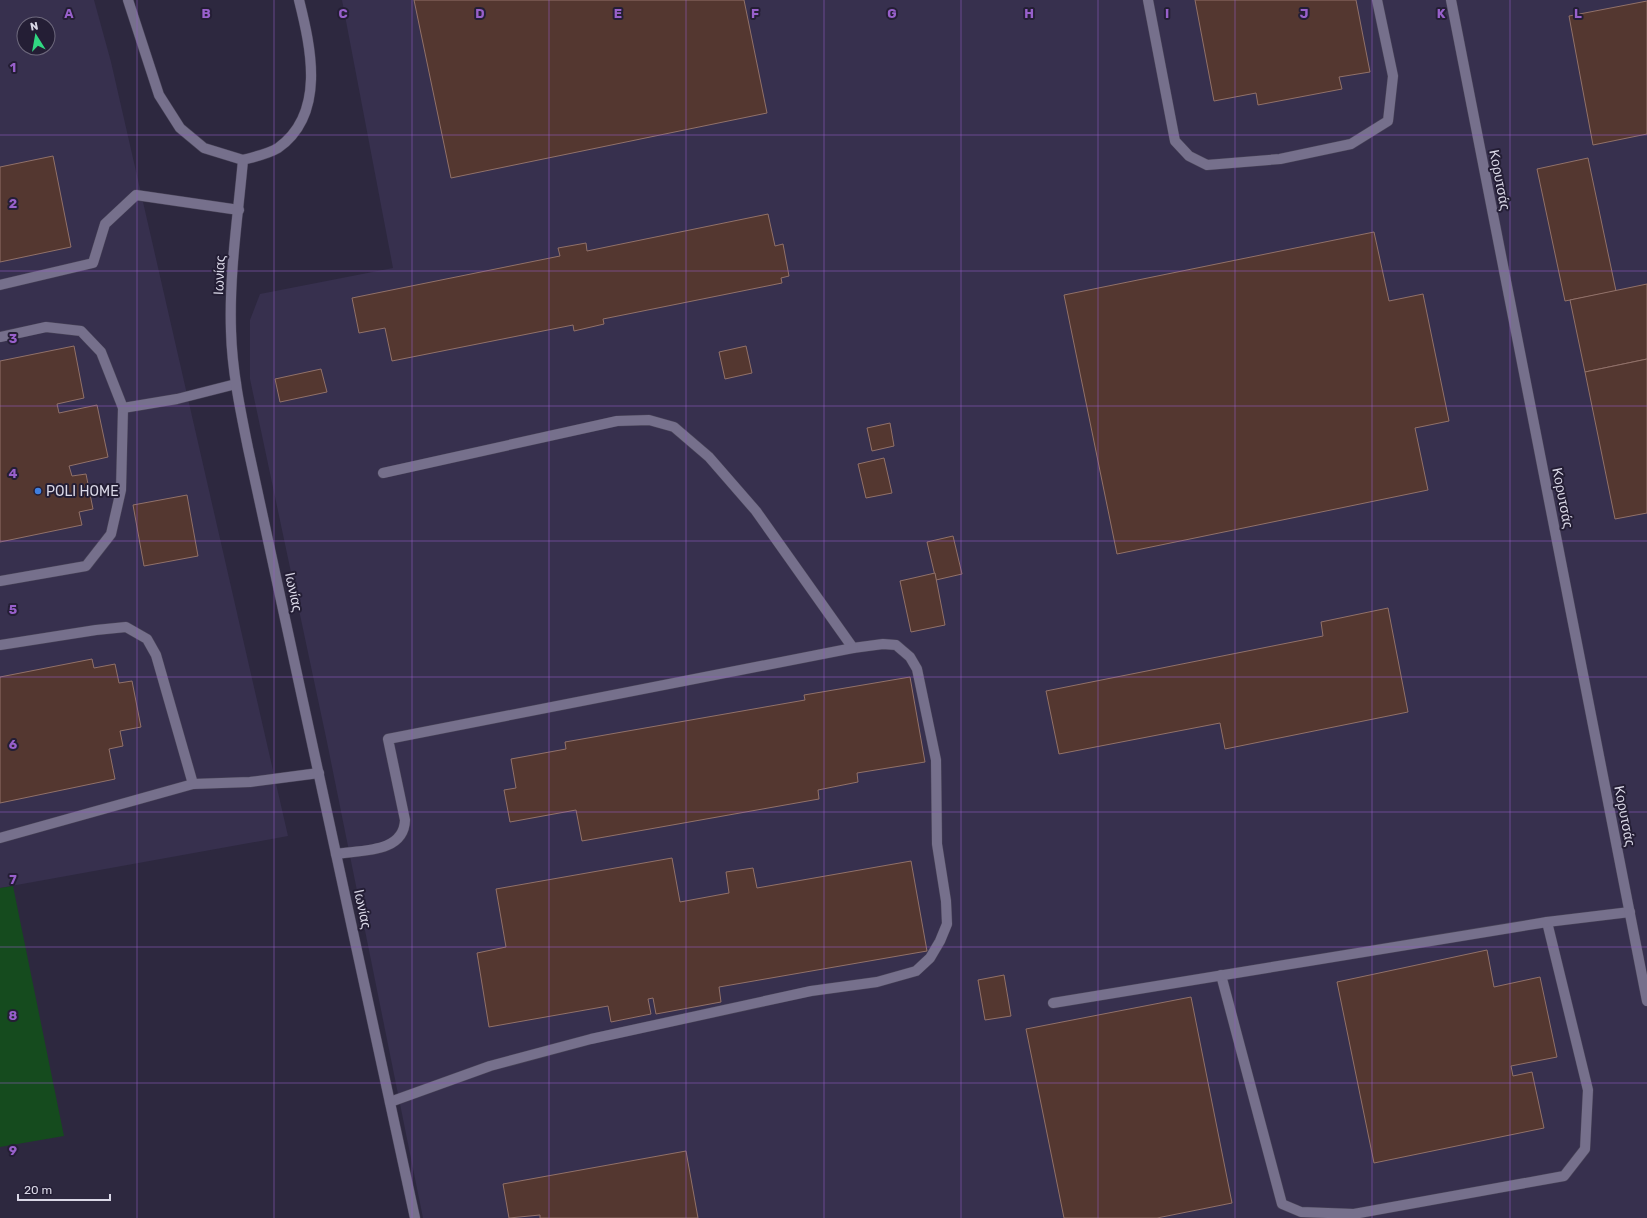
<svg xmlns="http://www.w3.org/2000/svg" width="1647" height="1218" viewBox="0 0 1647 1218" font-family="Rubik,sans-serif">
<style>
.built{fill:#37304e;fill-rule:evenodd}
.green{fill:#154b1e}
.building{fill:#543730;stroke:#917169}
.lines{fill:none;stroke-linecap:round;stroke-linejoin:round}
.service-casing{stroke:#494458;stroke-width:11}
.minor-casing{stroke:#494458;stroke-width:11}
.tertiary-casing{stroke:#494458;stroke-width:11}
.service{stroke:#76708c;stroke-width:10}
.minor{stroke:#76708c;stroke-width:10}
.tertiary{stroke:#76708c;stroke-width:10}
.grid{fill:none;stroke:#9860cb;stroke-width:1;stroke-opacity:0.55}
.shop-dot{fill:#3f7fe0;stroke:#241e35;stroke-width:1.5}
.labels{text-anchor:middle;stroke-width:4;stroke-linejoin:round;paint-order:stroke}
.street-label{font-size:14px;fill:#dad8e7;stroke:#241e35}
.poi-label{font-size:14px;fill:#dad8e7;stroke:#241e35;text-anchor:start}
.grid-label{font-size:13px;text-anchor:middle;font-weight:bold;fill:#9860cb;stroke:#241e35;stroke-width:4;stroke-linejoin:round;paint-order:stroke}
</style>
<rect width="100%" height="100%" fill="#2d283f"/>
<g class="built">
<path d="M0,0h94l17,62 177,774 -288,52zM24,24h24v24h-24z"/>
<polygon points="342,0 1647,0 1647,1218 423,1218 327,742 250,379 250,320 260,294 393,268"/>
</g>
<polygon class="green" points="13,886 64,1136 0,1147 0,888"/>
<g class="building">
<polygon points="414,0 744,0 767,113 451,178"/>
<polygon points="1195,0 1356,0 1370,72 1339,77 1342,89 1258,105 1256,93 1214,101"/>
<polygon points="1647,1 1647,134 1593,145 1569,16"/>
<polygon points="53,156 71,247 0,262 0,167"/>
<polygon points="1588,158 1616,291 1565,301 1537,169"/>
<polygon points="768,214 775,246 783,244 789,276 781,278 782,283 603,319 604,324 574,331 573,325 392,361 385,328 359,333 352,298 560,256 558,248 586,243 587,251"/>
<polygon points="1374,232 1389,301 1423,294 1449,421 1415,428 1428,490 1117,554 1064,295"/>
<polygon points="1647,284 1647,359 1585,372 1570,300"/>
<polygon points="74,346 84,398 57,404 59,413 97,405 108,457 69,466 72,476 86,474 93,509 79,512 82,525 0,542 0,361"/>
<polygon points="746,346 752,373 725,379 719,352"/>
<polygon points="1647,359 1647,513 1615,519 1585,372"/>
<polygon points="321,369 327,392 280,402 275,379"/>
<polygon points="890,423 894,446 872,451 867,428"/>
<polygon points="884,458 892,493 866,498 858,464"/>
<polygon points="187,495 198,556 144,566 133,505"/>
<polygon points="953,536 962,574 936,580 927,542"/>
<polygon points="935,573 945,625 911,632 900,581"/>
<polygon points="1388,608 1408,712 1225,749 1220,723 1059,754 1046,691 1323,636 1321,622"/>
<polygon points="92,659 94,668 115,664 119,683 132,681 141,727 120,731 123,746 109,749 115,779 0,803 0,677"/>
<polygon points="910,677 925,762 857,773 858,782 818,790 819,799 582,841 576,810 510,822 504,790 516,788 511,759 566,749 565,742 805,700 804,695"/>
<polygon points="672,858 680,902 729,893 726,872 753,868 757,888 911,861 927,951 719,987 721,1002 656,1014 653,998 648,999 651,1014 611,1022 608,1006 489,1027 477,953 506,947 496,889"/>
<polygon points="1487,950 1494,987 1540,977 1557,1057 1511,1066 1513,1076 1532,1072 1544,1128 1374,1163 1337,982"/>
<polygon points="1004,975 1011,1016 985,1020 978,980"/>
<polygon points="1191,997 1232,1203 1157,1218 1064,1218 1026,1029"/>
<polygon points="686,1151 698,1218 540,1218 540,1215 509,1218 503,1184"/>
</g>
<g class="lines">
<defs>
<g id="service">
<polyline points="1148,0 1175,141 1189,156 1207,165 1280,159 1351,144 1388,121 1393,76 1377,0"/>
<polyline points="0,285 93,263 105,224 136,195 239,210"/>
<polyline points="0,337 46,327 81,331 101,352 123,408 121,490 111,534 86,566 0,581"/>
<polyline points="123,408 177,399 236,384"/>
<polyline points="383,473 617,421 649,420 674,427 709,457 756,511 853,648 883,644 896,645 910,657 917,669 936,760 937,844 946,901 947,924 940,941 930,958 916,971 877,982 811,991 591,1039 490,1066 390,1102"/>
<polyline points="0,645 96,630 126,627 147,639 156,655 193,784"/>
<polyline points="0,838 193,784 250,782 319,773"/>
<path d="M336,854c26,-4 68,-1 69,-34l-17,-81 465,-91"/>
<polyline points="1221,975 1282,1204 1301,1212 1354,1214 1564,1176 1585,1149 1588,1090 1547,922"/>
<polyline points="1053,1003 1547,922 1630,912"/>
</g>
<g id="minor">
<polyline points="128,0 159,95 180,128 204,148 243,160"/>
<polyline points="1451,0 1647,1001"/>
</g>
<path id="tertiary" d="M299,0c12,48 27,114 -21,148 -10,6 -24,9 -35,12 -5,56 -14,114 -12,171 1,39 9,78 17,117l167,770"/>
</defs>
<use href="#service" class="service-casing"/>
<use href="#minor" class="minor-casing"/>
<use href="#tertiary" class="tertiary-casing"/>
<use href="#service" class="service"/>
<use href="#minor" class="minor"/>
<use href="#tertiary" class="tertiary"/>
</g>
<path class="grid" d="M137,0v1218M274,0v1218M412,0v1218M549,0v1218M686,0v1218M824,0v1218M961,0v1218M1098,0v1218M1235,0v1218M1372,0v1218M1510,0v1218M0,135h1647M0,271h1647M0,406h1647M0,541h1647M0,677h1647M0,812h1647M0,947h1647M0,1083h1647"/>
<circle class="shop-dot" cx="38" cy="491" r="4"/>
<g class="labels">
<g class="street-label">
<text transform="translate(1500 180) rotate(79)" y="5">Κορυτσάς</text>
<text transform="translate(219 275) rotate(-87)" y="5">Ιωνίας</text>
<text transform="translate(1563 498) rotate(79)" y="5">Κορυτσάς</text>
<text transform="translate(294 592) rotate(78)" y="5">Ιωνίας</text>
<text transform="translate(1625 816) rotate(79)" y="5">Κορυτσάς</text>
<text transform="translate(363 909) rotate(78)" y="5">Ιωνίας</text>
</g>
<g class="poi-label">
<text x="46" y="496">POLI HOME</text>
</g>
</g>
<g class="grid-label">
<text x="69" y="18">A</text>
<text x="206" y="18">B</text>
<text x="343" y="18">C</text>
<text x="480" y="18">D</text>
<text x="618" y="18">E</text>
<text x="755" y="18">F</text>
<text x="892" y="18">G</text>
<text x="1029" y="18">H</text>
<text x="1167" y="18">I</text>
<text x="1304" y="18">J</text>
<text x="1441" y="18">K</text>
<text x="1578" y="18">L</text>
<text x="13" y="72">1</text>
<text x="13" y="208">2</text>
<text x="13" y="343">3</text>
<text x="13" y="478">4</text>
<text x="13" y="614">5</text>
<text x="13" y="749">6</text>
<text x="13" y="884">7</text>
<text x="13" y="1020">8</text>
<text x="13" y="1155">9</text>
</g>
<g transform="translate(36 36) rotate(349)"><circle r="19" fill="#241e35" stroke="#6d687c"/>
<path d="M0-3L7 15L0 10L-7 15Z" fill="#31d882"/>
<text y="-6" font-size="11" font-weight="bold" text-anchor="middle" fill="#dad8e7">N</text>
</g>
<path d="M18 1194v6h92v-6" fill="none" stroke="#dad8e7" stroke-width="2"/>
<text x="24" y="1194" font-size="12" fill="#dad8e7" stroke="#241e35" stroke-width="3" paint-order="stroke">20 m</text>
</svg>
